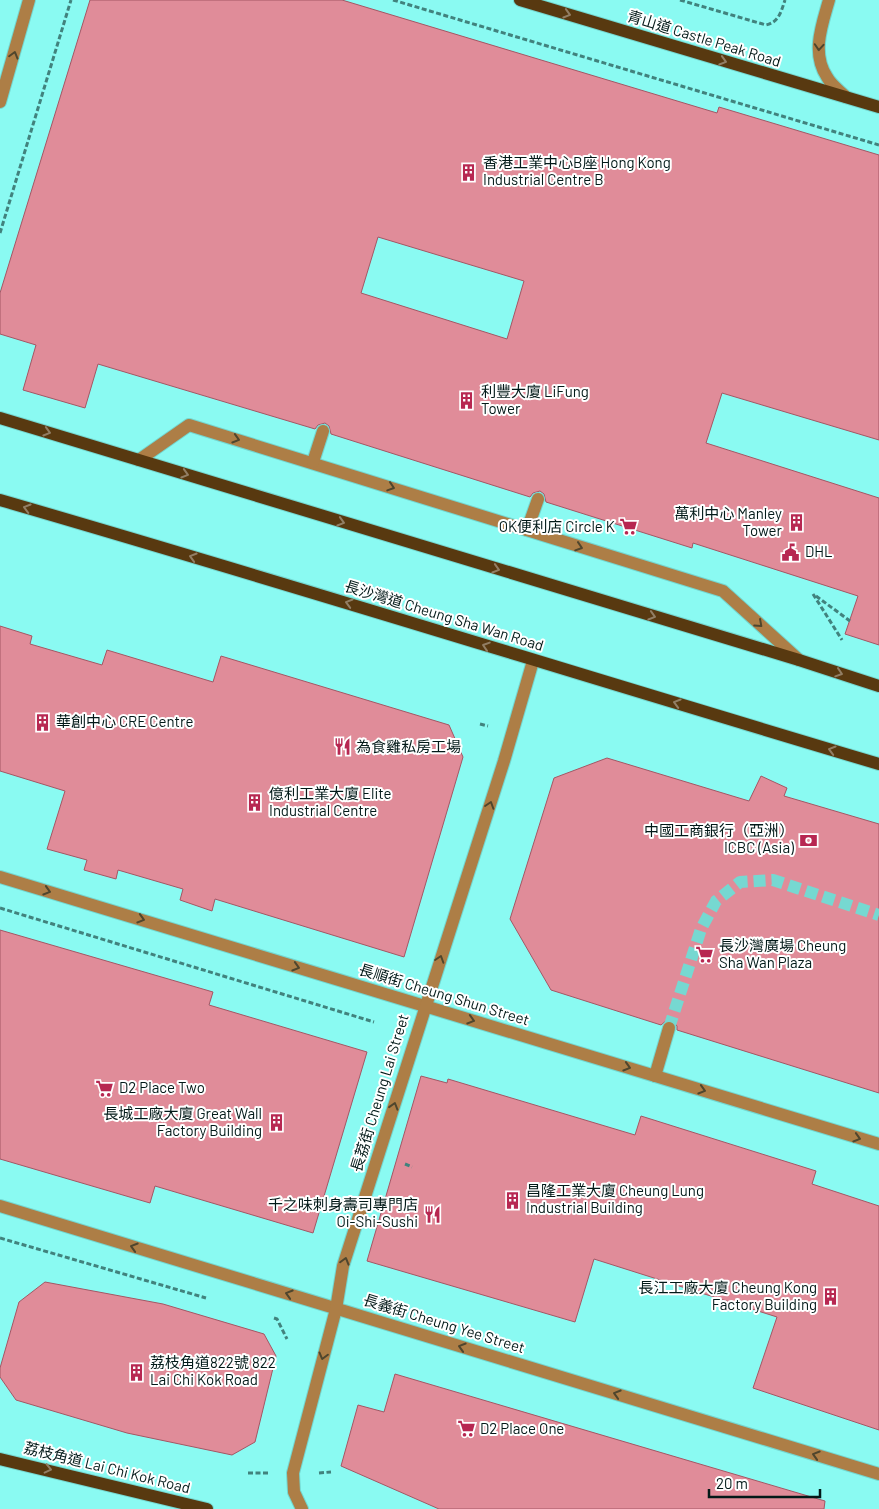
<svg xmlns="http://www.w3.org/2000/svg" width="879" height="1509" viewBox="0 0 879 1509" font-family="Barlow,'Noto Sans TC',sans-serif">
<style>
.building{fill:#e08c99;stroke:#a45664;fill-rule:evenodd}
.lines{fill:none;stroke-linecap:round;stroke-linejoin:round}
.minor-tunnel{stroke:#76d8d1;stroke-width:12;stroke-dasharray:12 6;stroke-linecap:butt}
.minor-casing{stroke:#74d6cf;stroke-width:14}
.major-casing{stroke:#74d6cf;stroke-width:14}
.path{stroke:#41827d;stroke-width:3;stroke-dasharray:5 2.5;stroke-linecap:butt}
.minor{stroke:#ad7e46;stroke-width:12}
.major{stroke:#583910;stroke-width:12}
.oneway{stroke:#927e64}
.oneway2{stroke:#4f462d}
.labels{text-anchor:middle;stroke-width:4;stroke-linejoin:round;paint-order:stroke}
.street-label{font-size:15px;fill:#021918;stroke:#fff}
.poi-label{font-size:15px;fill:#021918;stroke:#fff;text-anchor:start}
</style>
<rect width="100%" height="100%" fill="#8afaf2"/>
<g class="building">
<path d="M90,0h252l375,113 2,-6 160,48v285l-157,-47 -16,50 173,55v147l-34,-11 13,-38 -165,-53 -1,5 -146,-46 -2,-8 -4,-3 -7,2 -3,4 -199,-63 -2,-8 -4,-3 -7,2 -3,4 -217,-65 -13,44 -62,-18 13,-45 -36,-11v-41zM378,237l146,44 -17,58 -146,-46z"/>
<polygon points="0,626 32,636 30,644 102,665 107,650 213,682 221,656 449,725 463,757 404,957 215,899 212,911 180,900 183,889 118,870 116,879 84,870 87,860 47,849 65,791 0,771"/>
<polygon points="607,758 749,801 761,776 787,788 784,796 879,824 879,1093 677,1030 677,1026 672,1020 667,1020 661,1025 551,990 510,919 554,778"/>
<polygon points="0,930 213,992 209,1005 367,1052 313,1233 155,1186 150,1203 0,1159"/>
<polygon points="421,1076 447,1083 448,1079 635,1135 641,1116 816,1171 812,1184 879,1206 879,1430 753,1388 777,1317 594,1259 575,1322 367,1261"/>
<polygon points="45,1282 163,1304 264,1334 276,1356 255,1442 232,1455 127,1433 16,1400 0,1377 0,1368 19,1302"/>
<polygon points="395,1374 825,1501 824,1509 439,1509 341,1466 358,1405 384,1412"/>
</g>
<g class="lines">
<polyline class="minor-tunnel" points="669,1028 701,929 716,901 740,882 773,880 879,915"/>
<defs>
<g id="minor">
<path d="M829,0c-7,25 -18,53 -2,77 4,8 13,14 19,20"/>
<polyline points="0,102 29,0"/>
<polyline points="139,460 189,425 723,591 799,660"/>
<polyline points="313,462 323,431"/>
<polyline points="527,530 538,499"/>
<polyline points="0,877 879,1144"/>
<polyline points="655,1076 669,1028"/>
<polyline points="0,1206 879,1474"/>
<polyline points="302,1509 294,1492 293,1473 336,1309 343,1266 504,761 533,661"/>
</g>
<g id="major">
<polyline points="520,0 879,107"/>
<polyline points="0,418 799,660 879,686"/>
<path d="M0,500c294,85 586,177 879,264"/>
<polyline points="0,1459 207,1509"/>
</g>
</defs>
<use href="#minor" class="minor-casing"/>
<use href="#major" class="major-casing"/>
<g class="path">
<polyline points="393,0 879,145"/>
<path d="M680,0l86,25c13,-3 15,-13 19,-25"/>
<polyline points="0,233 71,0"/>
<polyline points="813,594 842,640"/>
<polyline points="816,596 850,621"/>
<polyline points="480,724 488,726"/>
<polyline points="0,908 374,1022"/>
<polyline points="405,1164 412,1167"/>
<polyline points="0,1238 206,1298"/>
<polyline points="274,1318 277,1319 287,1339"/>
<polyline points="248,1473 268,1473"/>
<polyline points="319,1473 331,1472"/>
</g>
<use href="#minor" class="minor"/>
<use href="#major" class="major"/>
</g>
<defs><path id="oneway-chevron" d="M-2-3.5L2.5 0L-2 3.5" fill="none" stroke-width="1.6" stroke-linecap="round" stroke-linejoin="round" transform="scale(1.25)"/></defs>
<g class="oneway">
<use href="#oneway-chevron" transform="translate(567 14) rotate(17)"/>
<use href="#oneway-chevron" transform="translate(723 61) rotate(17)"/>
<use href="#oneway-chevron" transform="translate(47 432) rotate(17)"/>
<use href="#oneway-chevron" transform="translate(185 474) rotate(17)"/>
<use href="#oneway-chevron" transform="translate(27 508) rotate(-164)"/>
<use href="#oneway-chevron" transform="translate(341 522) rotate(17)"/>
<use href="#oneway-chevron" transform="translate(193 557) rotate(-163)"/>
<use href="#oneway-chevron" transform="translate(496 569) rotate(17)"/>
<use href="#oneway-chevron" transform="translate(349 603) rotate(-164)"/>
<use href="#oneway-chevron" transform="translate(652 616) rotate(17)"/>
<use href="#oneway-chevron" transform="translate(486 646) rotate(-162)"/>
<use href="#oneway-chevron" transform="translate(839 673) rotate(18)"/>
<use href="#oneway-chevron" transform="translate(677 703) rotate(-164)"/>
<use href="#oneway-chevron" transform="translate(832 750) rotate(-164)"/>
<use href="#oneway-chevron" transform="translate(48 1469) rotate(13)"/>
</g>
<g class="oneway2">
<use href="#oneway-chevron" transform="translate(819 47) rotate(94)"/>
<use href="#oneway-chevron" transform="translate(14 55) rotate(-74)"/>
<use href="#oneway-chevron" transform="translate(236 439) rotate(17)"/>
<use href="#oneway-chevron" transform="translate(391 487) rotate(18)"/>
<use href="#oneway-chevron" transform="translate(579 547) rotate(18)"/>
<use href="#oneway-chevron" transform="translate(759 624) rotate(42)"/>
<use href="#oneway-chevron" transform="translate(490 805) rotate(-72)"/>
<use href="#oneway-chevron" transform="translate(47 891) rotate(17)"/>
<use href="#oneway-chevron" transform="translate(141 919) rotate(17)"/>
<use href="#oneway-chevron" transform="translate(440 959) rotate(-72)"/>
<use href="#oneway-chevron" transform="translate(296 967) rotate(17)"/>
<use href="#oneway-chevron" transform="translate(471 1020) rotate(17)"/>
<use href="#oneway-chevron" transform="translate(627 1067) rotate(17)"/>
<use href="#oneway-chevron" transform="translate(702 1090) rotate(17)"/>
<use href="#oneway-chevron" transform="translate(394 1106) rotate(-73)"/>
<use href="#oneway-chevron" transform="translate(857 1138) rotate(17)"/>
<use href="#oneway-chevron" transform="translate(134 1247) rotate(-163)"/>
<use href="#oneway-chevron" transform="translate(345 1261) rotate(-74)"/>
<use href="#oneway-chevron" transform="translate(289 1294) rotate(-163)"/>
<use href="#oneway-chevron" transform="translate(462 1347) rotate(-163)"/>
<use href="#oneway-chevron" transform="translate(323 1356) rotate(105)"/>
<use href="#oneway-chevron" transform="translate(617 1394) rotate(-163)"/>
<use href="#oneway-chevron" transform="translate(816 1455) rotate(-163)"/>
</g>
<defs>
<symbol id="building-bare" viewBox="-9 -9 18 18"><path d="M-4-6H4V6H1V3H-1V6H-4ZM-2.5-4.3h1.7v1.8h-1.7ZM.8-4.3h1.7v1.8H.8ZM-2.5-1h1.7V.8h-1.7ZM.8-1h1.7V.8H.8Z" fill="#b72751" stroke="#fff" stroke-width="2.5" paint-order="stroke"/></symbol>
<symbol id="supermarket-bare" viewBox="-9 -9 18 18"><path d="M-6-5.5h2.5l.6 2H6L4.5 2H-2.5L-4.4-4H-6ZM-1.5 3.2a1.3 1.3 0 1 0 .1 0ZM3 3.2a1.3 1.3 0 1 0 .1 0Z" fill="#b72751" stroke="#fff" stroke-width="2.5" paint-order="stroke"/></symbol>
<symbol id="civic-bare" viewBox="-9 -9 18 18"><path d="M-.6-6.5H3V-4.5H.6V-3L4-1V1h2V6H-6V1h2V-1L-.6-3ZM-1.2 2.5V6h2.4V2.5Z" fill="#b72751" stroke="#fff" stroke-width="2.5" paint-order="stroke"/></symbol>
<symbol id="restaurant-bare" viewBox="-9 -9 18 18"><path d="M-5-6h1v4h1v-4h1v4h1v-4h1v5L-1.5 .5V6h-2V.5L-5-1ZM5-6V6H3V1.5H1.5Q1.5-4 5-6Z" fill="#b72751" stroke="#fff" stroke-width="2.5" paint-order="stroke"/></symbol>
<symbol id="bank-bare" viewBox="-9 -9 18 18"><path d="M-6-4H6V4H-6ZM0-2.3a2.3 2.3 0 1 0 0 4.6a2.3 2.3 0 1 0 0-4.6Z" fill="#b72751" stroke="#fff" stroke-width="2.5" paint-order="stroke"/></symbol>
</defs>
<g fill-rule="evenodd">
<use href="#building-bare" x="456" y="160" width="25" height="25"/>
<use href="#building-bare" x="454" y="388" width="25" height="25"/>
<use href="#building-bare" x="784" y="510" width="25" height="25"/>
<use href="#supermarket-bare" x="616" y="514" width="25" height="25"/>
<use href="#civic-bare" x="778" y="540" width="25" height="25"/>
<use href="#building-bare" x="30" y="710" width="25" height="25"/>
<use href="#restaurant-bare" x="330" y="734" width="25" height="25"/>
<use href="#building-bare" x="242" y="790" width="25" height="25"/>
<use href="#bank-bare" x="796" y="828" width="25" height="25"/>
<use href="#supermarket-bare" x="692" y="942" width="25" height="25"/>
<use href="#supermarket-bare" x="92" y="1076" width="25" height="25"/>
<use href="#building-bare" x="264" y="1110" width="25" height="25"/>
<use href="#building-bare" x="500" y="1188" width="25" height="25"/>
<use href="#restaurant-bare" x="420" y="1202" width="25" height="25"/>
<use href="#building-bare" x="818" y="1284" width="25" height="25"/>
<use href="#building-bare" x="124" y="1360" width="25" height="25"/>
<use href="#supermarket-bare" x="454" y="1416" width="25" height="25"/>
</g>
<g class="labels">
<g class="street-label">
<text transform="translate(704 39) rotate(17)" y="5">青山道 Castle Peak Road</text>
<text transform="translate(444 616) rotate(17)" y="5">長沙灣道 Cheung Sha Wan Road</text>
<text transform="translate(444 995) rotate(17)" y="5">長順街 Cheung Shun Street</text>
<text transform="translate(380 1093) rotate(-73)" y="5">長荔街 Cheung Lai Street</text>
<text transform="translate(444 1324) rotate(17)" y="5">長義街 Cheung Yee Street</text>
<text transform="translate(107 1468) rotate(14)" y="5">荔枝角道 Lai Chi Kok Road</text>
</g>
<g class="poi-label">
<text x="483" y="168">香港工業中心B座 Hong Kong<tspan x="483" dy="17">Industrial Centre B</tspan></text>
<text x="481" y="397">利豐大廈 LiFung<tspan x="481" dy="17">Tower</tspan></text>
<text x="782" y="519" text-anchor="end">萬利中心 Manley<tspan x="782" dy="17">Tower</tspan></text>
<text x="615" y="532" text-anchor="end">OK便利店 Circle K</text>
<text x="805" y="557">DHL</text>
<text x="56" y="727">華創中心 CRE Centre</text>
<text x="356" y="752">為食雞私房工場</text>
<text x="269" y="799">億利工業大廈 Elite<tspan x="269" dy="17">Industrial Centre</tspan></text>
<text x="794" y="836" text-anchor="end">中國工商銀行（亞洲）<tspan x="794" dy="17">ICBC (Asia)</tspan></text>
<text x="719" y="951">長沙灣廣場 Cheung<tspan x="719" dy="17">Sha Wan Plaza</tspan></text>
<text x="119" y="1093">D2 Place Two</text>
<text x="262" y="1119" text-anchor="end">長城工廠大廈 Great Wall<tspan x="262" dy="17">Factory Building</tspan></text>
<text x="526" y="1196">昌隆工業大廈 Cheung Lung<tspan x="526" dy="17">Industrial Building</tspan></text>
<text x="418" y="1210" text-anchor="end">千之味刺身壽司專門店<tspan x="418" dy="17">Oi-Shi-Sushi</tspan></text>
<text x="817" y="1293" text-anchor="end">長江工廠大廈 Cheung Kong<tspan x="817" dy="17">Factory Building</tspan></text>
<text x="150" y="1368">荔枝角道822號 822<tspan x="150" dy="17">Lai Chi Kok Road</tspan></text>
<text x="480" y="1434">D2 Place One</text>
</g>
</g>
<path d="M709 1489v8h111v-8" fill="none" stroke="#021918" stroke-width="2.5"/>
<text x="716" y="1489" font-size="15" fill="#021918" stroke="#ffffff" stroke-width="4" paint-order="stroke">20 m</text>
</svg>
